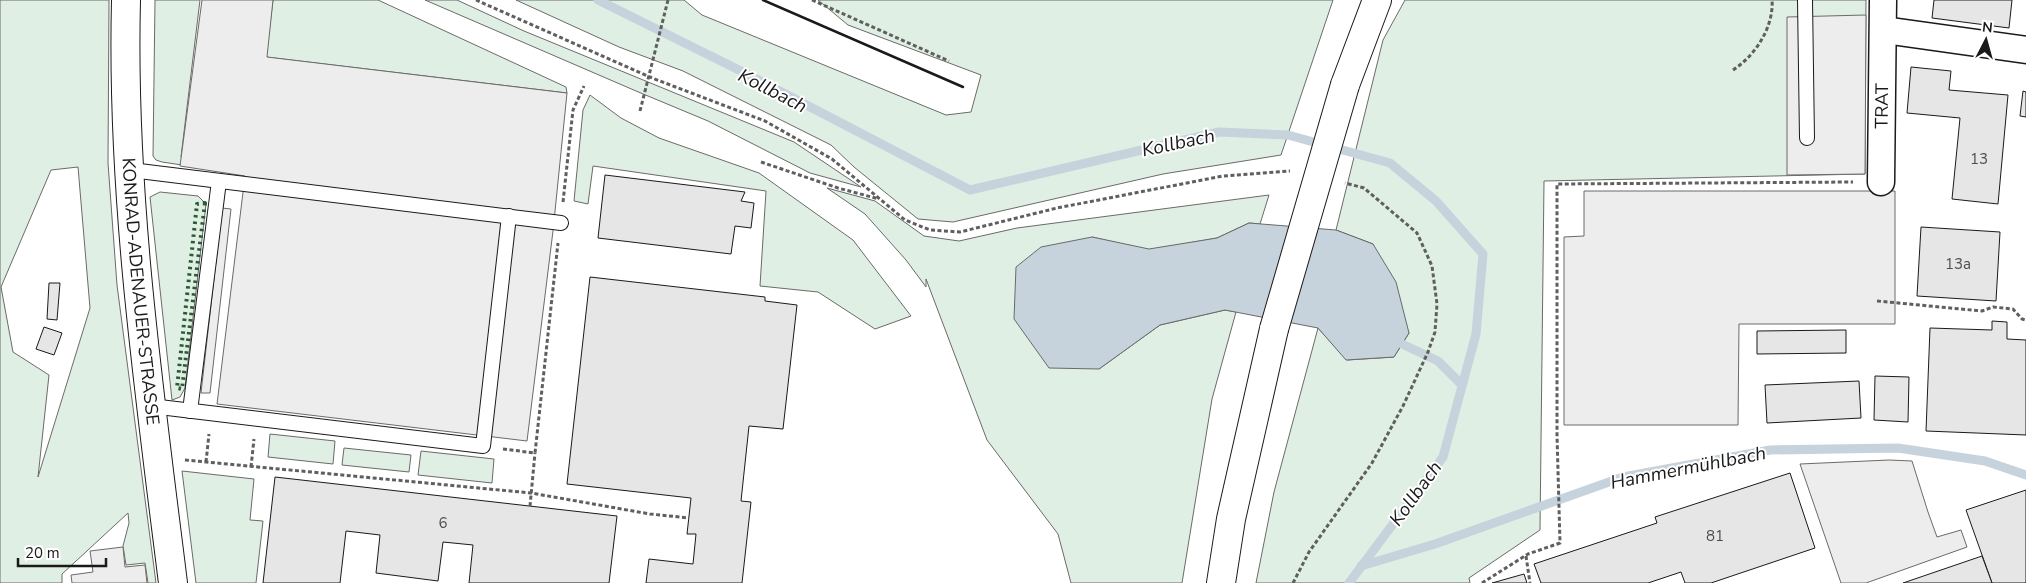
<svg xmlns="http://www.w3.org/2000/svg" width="2026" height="583" viewBox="0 0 2026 583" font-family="'Nunito Sans',sans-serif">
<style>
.green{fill:#e0efe3;stroke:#6a6a6a;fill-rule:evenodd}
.parking{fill:#ededed;stroke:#6a6a6a}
.water{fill:#c6d2dc;stroke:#6a6a6a}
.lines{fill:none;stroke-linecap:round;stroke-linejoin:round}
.stream{stroke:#c6d2dc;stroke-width:9}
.building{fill:#e6e6e6;stroke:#1a1a1a}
.service-casing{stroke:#1a1a1a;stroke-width:16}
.minor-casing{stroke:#1a1a1a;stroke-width:29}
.tertiary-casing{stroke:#1a1a1a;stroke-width:30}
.trunk-casing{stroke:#1a1a1a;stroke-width:30}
.path{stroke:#5f5f5f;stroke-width:3;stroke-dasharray:4 2.5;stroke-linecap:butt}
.service{stroke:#fff;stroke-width:14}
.minor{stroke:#fff;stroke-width:26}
.tertiary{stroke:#fff;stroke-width:28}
.trunk{stroke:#fff;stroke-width:28}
.trunk-bridge-casing{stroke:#1a1a1a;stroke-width:30;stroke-linecap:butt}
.path-bridge{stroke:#5f5f5f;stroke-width:3;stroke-dasharray:4 2.5;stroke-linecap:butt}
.trunk-bridge{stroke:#fff;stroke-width:28}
.hedge{stroke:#2b5a34;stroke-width:4;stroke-dasharray:2.5 4;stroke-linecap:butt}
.wall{stroke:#1a1a1a;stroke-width:2.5}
.labels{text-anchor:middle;stroke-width:4;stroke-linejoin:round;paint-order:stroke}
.number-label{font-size:15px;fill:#4d4d4d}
.street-label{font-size:18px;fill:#1a1a1a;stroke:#fff}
.water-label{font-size:19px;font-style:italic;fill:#1a1a1a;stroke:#fff}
</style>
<rect width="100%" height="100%" fill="#fff"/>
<g class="green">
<path d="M0,0h109l-1,163 9,122 39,298h-8l-3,-20 -19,2 -3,-19 6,-23 -1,-10 -66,61v9h-62zM78,167l12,141 -52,169 11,-102 -36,-23 -12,-65 50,-117z"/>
<polygon points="155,0 200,0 181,157 203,160 202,168 162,162 156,160 153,156"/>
<polygon points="273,0 378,0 566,87 567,93 266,57"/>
<polygon points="425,0 457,0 524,31 794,142 861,187 810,173 708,121 636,91"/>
<polygon points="516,0 684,0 702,15 946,115 971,112 981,75 848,25 818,0 1333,0 1281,155 1163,174 953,222 918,219 854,167 831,145 683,71 619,47"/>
<polygon points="1405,0 1866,0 1865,174 1544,181 1540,530 1469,578 1470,583 1256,583 1274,492 1318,328 1347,360 1394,357 1409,333 1373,244 1336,230 1383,40"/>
<polygon points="590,95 621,118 659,138 759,173 853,240 911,316 875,329 818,292 760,286 766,191 593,166 588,204 574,201 583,110"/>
<polygon points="827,188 875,201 924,236 959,241 1017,228 1269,195 1260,224 1249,223 1217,238 1149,250 1092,237 1099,369 1160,325 1225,310 1236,312 1212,399 1182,583 1071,583 1058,534 987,440 926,279 926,287 906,260 865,214"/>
<polygon points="160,192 198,196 206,204 185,388 180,397 172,400 150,197"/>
<polygon points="270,434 335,441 333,464 268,457"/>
<polygon points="344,448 411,455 409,472 342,465"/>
<polygon points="421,451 494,459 492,483 418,475"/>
<polygon points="182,471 254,479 250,520 263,521 256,583 196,583"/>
</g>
<g class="parking">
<polygon points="202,0 273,0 267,57 567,93 553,231 527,441 217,404 245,176 180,166"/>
<polygon points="1866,15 1865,174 1787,175 1787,17"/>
<polygon points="1584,191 1895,191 1895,324 1739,324 1738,425 1564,425 1564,237 1584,236"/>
<polygon points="222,208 231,209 210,393 201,393"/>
<polygon points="1889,460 1912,461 1928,512 1937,537 1961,530 1967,547 1866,583 1841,583 1800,464"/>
<polygon points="123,547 125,567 145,565 147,583 72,583 71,575 93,572 90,551"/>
</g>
<polygon class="water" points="1249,223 1336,230 1373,244 1396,282 1409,333 1394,357 1346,360 1318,328 1225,310 1160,325 1099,369 1049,368 1014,319 1016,267 1041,247 1092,237 1149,249 1217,238"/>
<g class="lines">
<g class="stream">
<polyline points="598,0 745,73 970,190 1219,132 1288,135 1390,163 1436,201 1483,254 1476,334 1443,457 1349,583"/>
<polyline points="1402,344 1438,361 1462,385"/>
<polyline points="1361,566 1435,544 1623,477 1770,450 1898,448 1985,461 2026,475"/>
</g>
</g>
<g class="building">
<polygon points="1934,0 2012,0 2009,28 1932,18"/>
<polygon points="1911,67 1951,71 1949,90 2008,95 1998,204 1952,199 1960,118 1907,113"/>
<polygon points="2023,91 2026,92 2026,117 2020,116"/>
<polygon points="605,175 745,192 741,201 754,203 751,228 735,226 731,254 598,238"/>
<polygon points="1921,227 2000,232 1996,301 1917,296"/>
<polygon points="590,277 765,297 765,301 797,305 783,429 749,426 741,501 751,502 742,583 646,583 649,559 693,564 696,534 687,534 691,498 567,484"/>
<polygon points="49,283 60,283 57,320 47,319"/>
<polygon points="1992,321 2007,322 2007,339 2026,340 2026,435 1926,431 1930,328 1992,330"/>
<polygon points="44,327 62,333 54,355 36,349"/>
<polygon points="1846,330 1846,353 1757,354 1757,331"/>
<polygon points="1875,376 1909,377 1908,422 1874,420"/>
<polygon points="1859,381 1861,418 1767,423 1765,385"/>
<polygon points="1790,473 1815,548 1711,583 1685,583 1681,572 1648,583 1541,583 1534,564 1657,523 1655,517"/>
<polygon points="275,477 617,516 609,583 469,583 473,545 443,542 438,581 376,573 380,535 346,531 340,583 263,583"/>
<polygon points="2026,490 2026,583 1992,583 1966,510"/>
<polygon points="1982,556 1992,583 1903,583"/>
<polygon points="1524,574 1527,583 1492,583"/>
</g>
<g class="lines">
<defs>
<g id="service">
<polyline points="1805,0 1807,138"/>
<polyline points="131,170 561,223"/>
<polyline points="151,406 483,446 509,216"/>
<polyline points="190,411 219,181"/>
</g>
<g id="minor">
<polyline points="1884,30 2026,50"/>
<path id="s1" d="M1881,182l2,-182"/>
</g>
<g id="tertiary">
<path id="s2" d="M126,0c-5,194 23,390 47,583"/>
</g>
<g id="trunk">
<polyline points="1345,85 1377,0"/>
<polyline points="1221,583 1231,519 1274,329"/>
</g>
</defs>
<use href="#service" class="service-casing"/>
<use href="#minor" class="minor-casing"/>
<use href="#tertiary" class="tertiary-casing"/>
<use href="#trunk" class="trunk-casing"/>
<g class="path">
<polyline points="476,0 652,78 765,121 832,159 905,220 930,230 960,232 1057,208 1223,176 1290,171"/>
<polyline points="812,0 949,61"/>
<path d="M1733,70c22,-14 41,-43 39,-70"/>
<polyline points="761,162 838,188 879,199"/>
<polyline points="563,202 573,110 584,86"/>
<polyline points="1877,301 1982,311 1993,307 2013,309 2022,319 2026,320"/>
<polyline points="503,449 535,453 558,243"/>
<polyline points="185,460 531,493 650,514 689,518"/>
<polyline points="206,462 209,434"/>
<polyline points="251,467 254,439"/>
<polyline points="530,506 535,453"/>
<polyline points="1526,556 1530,583"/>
<polyline points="1293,583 1309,552 1372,463 1403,406 1428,352 1435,332 1437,304 1432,266 1417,233 1364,188 1345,183"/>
<polyline points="1482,583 1528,554 1560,543 1557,435 1557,184 1853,182"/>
</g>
<use href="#service" class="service"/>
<use href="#minor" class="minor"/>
<use href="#tertiary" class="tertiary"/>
<use href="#trunk" class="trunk"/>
<defs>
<polyline id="trunk-bridge" points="1274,329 1345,85"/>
</defs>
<use href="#trunk-bridge" class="trunk-bridge-casing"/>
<polyline class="path-bridge" points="640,111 668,0"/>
<use href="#trunk-bridge" class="trunk-bridge"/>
<polygon class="hedge" points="205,203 182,389 177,388 197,204"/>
<polyline class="wall" points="763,0 963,87"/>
</g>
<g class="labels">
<g class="number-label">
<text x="1979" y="164">13</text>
<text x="1958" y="269">13a</text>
<text x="443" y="528">6</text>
<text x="1715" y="541">81</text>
</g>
<g class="street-label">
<text dy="6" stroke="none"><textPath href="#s1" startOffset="76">TRAT</textPath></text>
<text dy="6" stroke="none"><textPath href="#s2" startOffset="292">KONRAD-ADENAUER-STRASSE</textPath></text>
</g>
<g class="water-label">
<text transform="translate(773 90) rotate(27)" y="7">Kollbach</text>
<text transform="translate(1178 142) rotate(-12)" y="7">Kollbach</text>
<text transform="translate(1688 467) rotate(-11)" y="7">Hammermühlbach</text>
<text transform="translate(1415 493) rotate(-54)" y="7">Kollbach</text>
</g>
</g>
<g transform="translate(1986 40) rotate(6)" stroke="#ffffff" stroke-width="4" paint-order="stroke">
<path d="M0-4L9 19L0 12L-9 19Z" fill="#1a1a1a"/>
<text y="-8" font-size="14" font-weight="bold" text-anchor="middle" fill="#1a1a1a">N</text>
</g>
<path d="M18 558v8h88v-8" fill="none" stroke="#1a1a1a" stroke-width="2.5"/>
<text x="25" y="558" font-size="15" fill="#1a1a1a" stroke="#ffffff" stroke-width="4" paint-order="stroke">20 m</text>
</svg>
